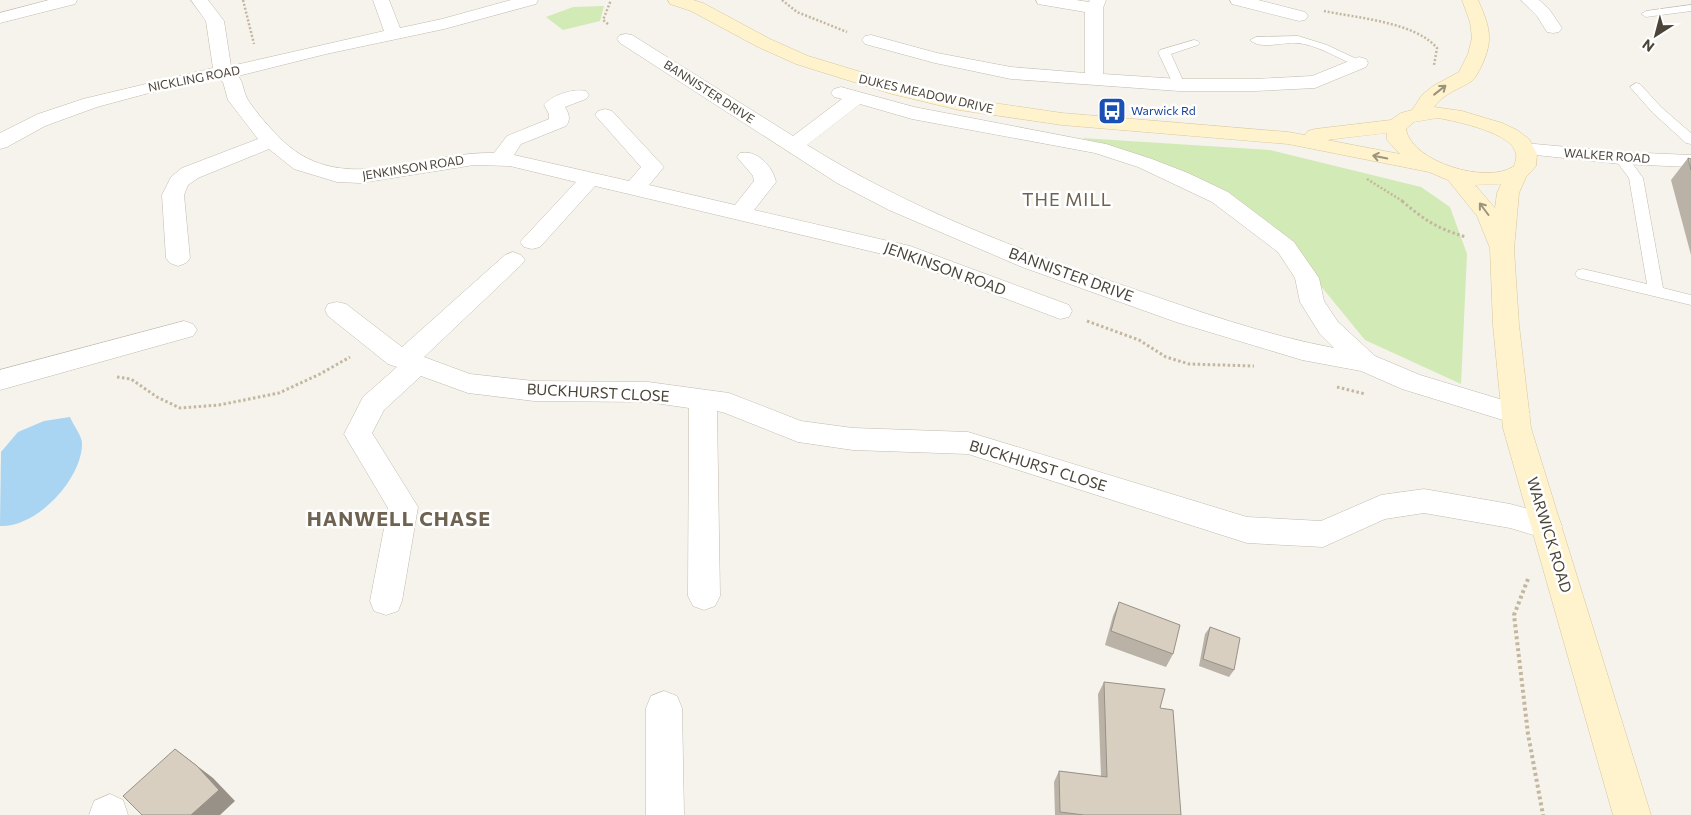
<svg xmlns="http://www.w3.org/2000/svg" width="1691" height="815" viewBox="0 0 1691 815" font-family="Commissioner,sans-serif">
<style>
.green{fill:#d2eab5}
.water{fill:#a9d4f2}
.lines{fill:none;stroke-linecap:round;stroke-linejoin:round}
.lane-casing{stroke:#c2bbae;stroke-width:1}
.street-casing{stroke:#c2bbae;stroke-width:1}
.secondary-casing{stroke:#d6c79b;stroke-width:1}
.path-far2{stroke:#c4b79f;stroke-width:2.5;stroke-dasharray:2 2;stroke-linecap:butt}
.path-far1{stroke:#c4b79f;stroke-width:3;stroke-dasharray:2.5 2.5;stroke-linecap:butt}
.path{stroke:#c4b79f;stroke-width:4;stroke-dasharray:3 3;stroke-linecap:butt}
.lane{fill:#fff;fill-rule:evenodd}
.street{fill:#fff;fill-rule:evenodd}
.secondary{fill:#fff3cd;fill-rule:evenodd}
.wall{fill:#bab2a6}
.shaded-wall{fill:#979187}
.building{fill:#d8cfc1;stroke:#979187}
.oneway{stroke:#9c937c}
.labels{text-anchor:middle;stroke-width:5;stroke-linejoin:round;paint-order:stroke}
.far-street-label{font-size:12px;fill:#4b4439;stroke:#fff}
.far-transit-label{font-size:12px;fill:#164399;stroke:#fff;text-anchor:start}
.street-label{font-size:15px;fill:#4b4439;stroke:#fff}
.quarter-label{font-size:18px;letter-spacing:1px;fill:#6e6250;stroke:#fff}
.district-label{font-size:20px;font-weight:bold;letter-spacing:1px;fill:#6e6250;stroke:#fff}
</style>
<rect width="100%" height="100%" fill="#f6f3ec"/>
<g class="green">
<polygon points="604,6 600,21 563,30 546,17 573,7"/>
<polygon points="1082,138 1270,150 1421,187 1450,207 1467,254 1461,384 1365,340 1270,224 1204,181"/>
</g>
<path class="water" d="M70,417c3,8 13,20 12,28 -1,35 -46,83 -82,81l1,-74 17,-20 26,-11z"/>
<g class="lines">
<defs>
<g id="lane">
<polygon points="1691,5 1691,11 1646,17 1641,14 1646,11"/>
<path d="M1298,36l29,9 38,18 -6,4 -4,-2c-18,-7 -39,-21 -59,-22 -13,-1 -36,7 -46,-3l6,-3z"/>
<polygon points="1194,40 1198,41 1200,43 1198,45 1171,54 1185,85 1183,88 1175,88 1158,52 1160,50"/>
<polygon points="1636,83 1640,84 1661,107 1691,133 1691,144 1686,143 1653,113 1630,87"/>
<polygon points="1621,154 1626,155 1643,178 1663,288 1691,295 1691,305 1578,278 1575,274 1578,270 1583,269 1647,284 1629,178 1614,158"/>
</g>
<g id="street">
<polygon points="49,0 77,0 75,4 0,23 0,13"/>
<path d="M191,0h17l16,21 7,45 153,-35 -11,-31h16l11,28 42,-9 69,-19h27l-2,4 -92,25 -118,25 -88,22c6,7 5,16 10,24 8,12 19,25 29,35 61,66 142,16 217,18l13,-17 42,-17v-5l-5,-9c7,-10 31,-17 42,-14l3,4 -3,4 -21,8c4,7 6,12 1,19l-45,18 -7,11 115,26 12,-14 -46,-52 3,-4 7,-2 7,2 52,56 -15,18 86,20 19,-24 -1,-5 -16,-19 3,-4c16,-4 33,13 36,29l-22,28 156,36 159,59 3,6 -3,6 -9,2 -165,-62 -300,-71 -55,61 -8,2 -8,-2 -4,-5 56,-60 -66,-16 -36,-1 -114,18 -23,-1 -43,-13 -25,-20 -71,29 -10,7 -4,10 6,63 -4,5 -8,3 -8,-3 -4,-5 -4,-63 9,-18 11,-9 76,-29 -30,-39 -5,-18 -4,-3 -70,14 -52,14 -52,19 -38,21 -7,2v-16l38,-19 45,-15 130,-31 -7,-47z"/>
<polygon points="1036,0 1076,0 1089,2 1090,0 1106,0 1103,8 1103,74 1179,79 1255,79 1312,76 1359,57 1366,59 1368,63 1366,67 1315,88 1255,91 1179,91 1011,79 935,63 865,44 862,40 865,36 871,35 937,53 1011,67 1085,73 1085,12 1044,5 1038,4"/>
<polygon points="1230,0 1258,0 1305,12 1308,16 1305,20 1299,21 1232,4"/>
<polygon points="1521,0 1539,0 1549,9 1562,28 1559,32 1553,33 1547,32 1537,16"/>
<path d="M626,34l6,1 161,101 49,-37 -8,-2 -3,-4 3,-4 7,-2 73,20 192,37 46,15 36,14 40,19 66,50 25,36 5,23 14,21 37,34 45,19 106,32 4,7 -4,7 -10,3 -114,-35 -41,-18 -59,-11 -126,-38 -154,-55 -133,-57 -52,-27 -217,-140 -3,-4 3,-4zM860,104l52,15 183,34 43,14 74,35 66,50 17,26 5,24 20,32 14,14c-69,-13 -137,-37 -203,-60 -113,-38 -223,-80 -324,-143z"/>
<polygon points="1524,143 1621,152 1691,155 1691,167 1621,164 1517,153 1514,149 1517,145"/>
<polygon points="513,252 521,255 525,260 521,265 424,357 470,374 534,381 648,382 729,393 801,421 853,428 968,432 1247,517 1321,521 1381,495 1424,489 1510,504 1558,517 1562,526 1558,535 1547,539 1510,528 1424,513 1385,519 1323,547 1247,543 968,454 853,450 798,442 725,413 717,411 720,596 715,606 704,610 693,606 688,596 689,408 648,402 534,401 468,393 421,376 384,410 372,433 418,507 402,601 398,611 386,615 374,611 370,601 388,508 344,434 363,397 397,367 388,364 328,316 325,310 328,304 337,302 346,304 402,347 505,255"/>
<polygon points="184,321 193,324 197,330 193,336 0,390 0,370"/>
<polygon points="664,691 677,696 682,708 684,815 646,815 646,708 651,696"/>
<polygon points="110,794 123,800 128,815 89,815 94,801"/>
</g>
<path id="secondary" d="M668,0h25l10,3 67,36 38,17 96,29 55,13 103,15 226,19 17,3 3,-4 7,-2 76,-9 10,-7 11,-3 10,-15 11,-9 26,-14 9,-18 4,-16 -2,-16 -8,-22h16c12,27 16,40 3,67 -3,5 -5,11 -9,14 -14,9 -28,12 -38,26l28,4 40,12 15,7 12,9 8,15 -1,12 -10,11 -7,16 -5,56 5,76 12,103 120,387h-38l-110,-387 -10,-103 -3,-77 -13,-32 -29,-36 -19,-8 -141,-28 -226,-19 -103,-15 -67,-16 -96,-30 -38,-17 -67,-36 -21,-7zM1438,118c17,3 76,15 78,36 1,3 -1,9 -2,12 -26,19 -103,-4 -108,-37l8,-7zM1387,133v7l13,14 -73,-14zM1501,184l-4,9 -2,15 -20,-23z"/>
</defs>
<use href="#lane" class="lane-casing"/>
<use href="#street" class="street-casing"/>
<use href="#secondary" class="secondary-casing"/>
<g class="path-far2">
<polyline points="243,0 254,44"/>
<polyline points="782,0 797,12 847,32"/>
<path d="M1324,11c33,7 91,11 113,37l-3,17"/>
<polyline points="608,24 603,20 611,0"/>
<polyline points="1367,179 1404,202"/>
</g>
<g class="path-far1">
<path d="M1402,201c24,20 34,27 64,36"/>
<polyline points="1087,321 1139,340 1166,357 1189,364 1254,366"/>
<polyline points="117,377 131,379 157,397 180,408 219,405 279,393 320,374 350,357"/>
<polyline points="1337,387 1365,394"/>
</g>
<polyline class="path" points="1528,579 1514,615 1528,734 1543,815"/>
<use href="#lane" class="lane"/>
<use href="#street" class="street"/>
<use href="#secondary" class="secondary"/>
</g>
<g class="wall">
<polygon points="1688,158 1691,159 1691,255 1671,180"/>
<polygon points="1119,602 1173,654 1166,667 1105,645 1113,616"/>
<polygon points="1210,627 1234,670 1229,677 1199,666 1205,634"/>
<polygon points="1104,682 1160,708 1181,815 1055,815 1054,782 1059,771 1101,776 1098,694"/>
</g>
<polygon class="shaded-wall" points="175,749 213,778 235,801 220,815 191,815"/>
<g class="building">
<polygon points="1688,158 1691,159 1691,170"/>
<polygon points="1119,602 1180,625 1173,654 1111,631"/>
<polygon points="1210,627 1240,638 1234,670 1203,659"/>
<polygon points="1104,682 1165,689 1160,708 1173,710 1181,815 1084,815 1060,812 1059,771 1107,777"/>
<polygon points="175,749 197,766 219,790 191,815 142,815 123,796"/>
</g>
<defs><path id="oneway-shaft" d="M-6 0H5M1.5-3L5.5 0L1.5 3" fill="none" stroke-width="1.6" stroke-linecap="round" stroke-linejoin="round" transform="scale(1.25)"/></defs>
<g class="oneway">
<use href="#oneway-shaft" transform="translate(1440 90) rotate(-38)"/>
<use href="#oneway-shaft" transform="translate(1380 157) rotate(-169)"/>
<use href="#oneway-shaft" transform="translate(1484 209) rotate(-127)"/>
</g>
<defs>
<symbol id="bus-square" viewBox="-11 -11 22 22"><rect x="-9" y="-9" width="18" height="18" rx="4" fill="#1a4fb4" stroke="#fff"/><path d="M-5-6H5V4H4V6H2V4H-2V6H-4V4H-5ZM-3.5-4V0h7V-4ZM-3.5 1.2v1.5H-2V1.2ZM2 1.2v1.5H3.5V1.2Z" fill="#fff"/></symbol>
</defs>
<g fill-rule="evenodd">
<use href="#bus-square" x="1096" y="95" width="32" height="32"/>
</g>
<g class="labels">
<g class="far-street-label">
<text transform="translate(194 79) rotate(-11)" y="4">NICKLING ROAD</text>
<text transform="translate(709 92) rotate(33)" y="4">BANNISTER DRIVE</text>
<text transform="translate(926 94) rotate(13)" y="4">DUKES MEADOW DRIVE</text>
<text transform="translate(1607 156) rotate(4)" y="4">WALKER ROAD</text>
<text transform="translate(413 168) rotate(-9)" y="4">JENKINSON ROAD</text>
</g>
<g class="far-transit-label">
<text x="1131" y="115">Warwick Rd</text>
</g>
<g class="street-label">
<text transform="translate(945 269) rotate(20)" y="5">JENKINSON ROAD</text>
<text transform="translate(1071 275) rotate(20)" y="5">BANNISTER DRIVE</text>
<text transform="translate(598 393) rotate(3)" y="5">BUCKHURST CLOSE</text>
<text transform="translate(1038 466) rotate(17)" y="5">BUCKHURST CLOSE</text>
<text transform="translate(1549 535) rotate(73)" y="5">WARWICK ROAD</text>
</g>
<g class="quarter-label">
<text x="1067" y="206">THE MILL</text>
</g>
<g class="district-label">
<text x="399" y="526">HANWELL CHASE</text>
</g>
</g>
<g transform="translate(1656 35) rotate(216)" stroke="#ffffff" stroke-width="4" paint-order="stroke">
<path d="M0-4L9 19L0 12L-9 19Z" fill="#4b4439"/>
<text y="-8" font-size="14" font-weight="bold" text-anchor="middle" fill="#4b4439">N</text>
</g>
</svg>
